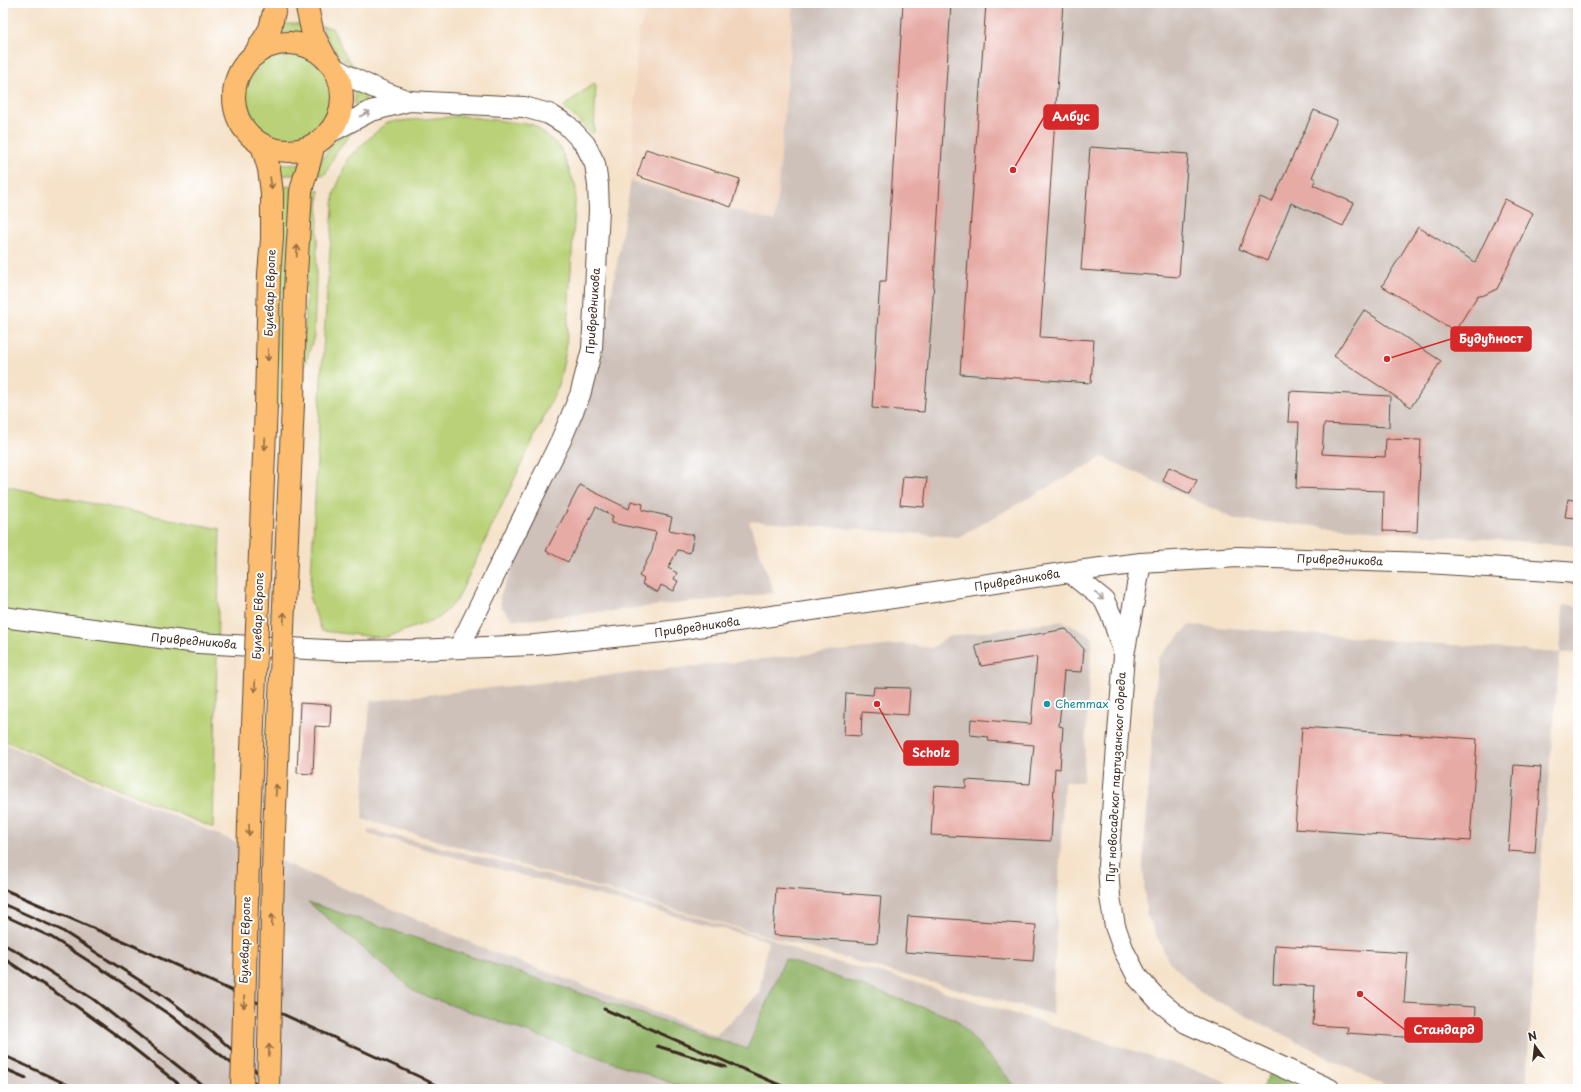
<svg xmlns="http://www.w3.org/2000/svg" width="1581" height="1092" viewBox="0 0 1581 1092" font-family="'Playpen Sans',sans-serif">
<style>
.built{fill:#f1d5bd}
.industrial{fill:#cec1ba}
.green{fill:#b9d278;stroke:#7a7e4b}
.forest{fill:#92b468;stroke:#666f43}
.building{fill:#e7aba5}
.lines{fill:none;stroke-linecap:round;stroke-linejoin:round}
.minor-casing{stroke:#574638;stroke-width:22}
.major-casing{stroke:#574638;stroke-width:24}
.minor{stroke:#fff;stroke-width:20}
.major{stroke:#fcbd6f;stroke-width:22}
.rail{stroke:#3b2a1e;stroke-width:3}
.major-bridge-casing{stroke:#574638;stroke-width:24;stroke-linecap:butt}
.major-bridge{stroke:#fcbd6f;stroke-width:22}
.oneway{stroke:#a79f9a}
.oneway2{stroke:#926c42}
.culture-dot{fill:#0f9aa8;stroke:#fff;stroke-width:1.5}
.labels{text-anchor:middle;stroke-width:4;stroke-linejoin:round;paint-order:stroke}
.street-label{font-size:11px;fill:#3b2a1e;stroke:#fff}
.culture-label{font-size:11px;fill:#0d838f;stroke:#fff;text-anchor:start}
.leader{fill:none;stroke:#d62828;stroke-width:1.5}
.callout-dot{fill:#d62828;stroke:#fff;stroke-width:1.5}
.callout{fill:#d62828;stroke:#d62828;stroke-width:1.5}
.callout-label{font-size:12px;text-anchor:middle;font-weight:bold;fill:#fff}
</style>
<rect width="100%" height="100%" fill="#fff"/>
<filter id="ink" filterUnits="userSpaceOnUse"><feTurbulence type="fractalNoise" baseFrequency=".025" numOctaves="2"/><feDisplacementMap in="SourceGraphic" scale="8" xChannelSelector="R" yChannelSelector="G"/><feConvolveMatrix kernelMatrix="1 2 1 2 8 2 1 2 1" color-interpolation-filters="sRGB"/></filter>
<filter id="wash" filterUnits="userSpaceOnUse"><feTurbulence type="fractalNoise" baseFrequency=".012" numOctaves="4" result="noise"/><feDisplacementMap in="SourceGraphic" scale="16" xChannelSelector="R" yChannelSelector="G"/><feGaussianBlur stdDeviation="0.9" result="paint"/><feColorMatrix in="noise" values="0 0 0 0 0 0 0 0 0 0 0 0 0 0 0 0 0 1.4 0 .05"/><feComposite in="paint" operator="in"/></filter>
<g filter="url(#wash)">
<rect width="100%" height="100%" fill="#f5e2c9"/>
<polygon class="built" points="650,3 794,3 775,221 631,181 638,32"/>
<g class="industrial">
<polygon points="794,3 1578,3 1578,546 1237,520 1103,457 958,537 749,521 774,593 527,620 512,619 500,605 500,596 597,373 603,345 631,181 775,221"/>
<polygon points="1563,605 1578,606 1578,653 1560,653 1540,872 1526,1089 1391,1089 1201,993 1168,960 1146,913 1143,866 1158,658 1190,625 1560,653"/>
<polygon points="1063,621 1092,637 1083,782 1064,782 1052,1014 900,974 362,819 370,701 903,644 932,648 948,637"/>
<polygon points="3,743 493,952 716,1035 759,994 768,941 368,834 368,829 508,864 773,939 806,955 901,978 1201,1072 1240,1089 3,1089"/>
</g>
<g class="green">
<polygon points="281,24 300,24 303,34 290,32 277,33"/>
<path d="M321,26l11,2 14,28 15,19c-19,-15 -30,-27 -40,-49z"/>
<circle cx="289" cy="98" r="44"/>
<polygon points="594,83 596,85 594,132 591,134 579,121 563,107"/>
<polygon points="354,85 366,90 365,105 354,110 355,97"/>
<polygon points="462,116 534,125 560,147 576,188 566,350 559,385 457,600 439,618 384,638 322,631 310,599 321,380 334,194 348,158 387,122"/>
<path d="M355,129l-19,23 -10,21 -4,2 -7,-1c9,-19 18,-38 40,-45z"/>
<polygon points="274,161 291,165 300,163 296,175 277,175"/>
<polygon points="292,186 284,406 274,406 280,187"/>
<polygon points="311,190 319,190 314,336 303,371"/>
<polygon points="3,486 220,529 213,828 3,740"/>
</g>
<g class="forest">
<polygon points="308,902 747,1049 785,959 956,1019 1018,1089 688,1089 417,993"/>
<polygon points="1271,1072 1308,1089 1261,1089"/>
</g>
<g id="blocks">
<g class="building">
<polygon points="903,3 951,3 932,313 924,412 872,408 880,281 886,281"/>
<polygon points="986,3 1063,3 1040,337 1094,340 1091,383 960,374"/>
<polygon points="1314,110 1337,120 1312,177 1316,179 1313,185 1354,203 1343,226 1291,203 1267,261 1239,249 1260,197 1272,202"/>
<polygon points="1090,147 1188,154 1179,277 1081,270"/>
<polygon points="646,149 740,179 731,207 637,176"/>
<polygon points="1505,199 1533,213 1497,289 1482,296 1478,295 1455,331 1382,286 1418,227 1475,262"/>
<polygon points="1364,310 1441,361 1411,407 1334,356"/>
<polygon points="1290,391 1390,396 1389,427 1324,424 1322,454 1385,457 1386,439 1421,440 1417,532 1383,531 1384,491 1296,488 1299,422 1288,422"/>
<polygon points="1169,467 1197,480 1190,494 1163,481"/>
<polygon points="903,476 927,478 924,507 900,505"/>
<polygon points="580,485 629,509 631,501 643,504 642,510 672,517 669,530 694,535 690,553 678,550 668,568 677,573 674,579 678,581 673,591 661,585 658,592 642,584 644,579 639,576 652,551 656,532 611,523 613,516 596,507 568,562 546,551"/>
<polygon points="1568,499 1578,501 1578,518 1565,517"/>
<polygon points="1066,629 1084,649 1082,672 1064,671 1059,726 1063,727 1060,769 1055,768 1051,841 931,835 934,786 966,788 966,780 1030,784 1034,745 988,741 989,737 970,735 971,719 1031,724 1037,657 981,666 975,645"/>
<polygon points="874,687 910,688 908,715 862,712 861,736 844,735 846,693 873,695"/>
<polygon points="300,703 331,705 330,727 315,726 313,774 297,773"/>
<polygon points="1302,727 1477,739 1470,841 1295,829"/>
<polygon points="1514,765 1541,767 1535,853 1508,851"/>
<polygon points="776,888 881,896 877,943 773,935"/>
<polygon points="908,916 1036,925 1033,961 905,952"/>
<polygon points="1275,945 1408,953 1404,1003 1476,1007 1474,1042 1347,1033 1348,1027 1313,1025 1315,986 1273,984"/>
</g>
</g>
</g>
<g filter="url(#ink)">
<use href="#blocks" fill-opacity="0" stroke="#574638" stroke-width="1"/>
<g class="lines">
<defs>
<g id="minor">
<path d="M333,67c24,15 50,25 76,34"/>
<polyline points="331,132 371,111 409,101 524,107 549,114 567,125 585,144 595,164 598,185 599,210 592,349 580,395 561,440 459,648"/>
<polyline points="1141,563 1124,655 1108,865 1110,897 1115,926 1124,951 1138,978 1158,1000 1186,1023 1330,1089"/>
<polyline points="1069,572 1104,600 1112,617 1123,651"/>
<polyline points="3,617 198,643 344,651 416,650 535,645 663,632 1069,572 1141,563 1238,557 1428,563 1578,573"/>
</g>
<g id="major">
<polyline points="306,3 313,34 326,59"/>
<circle cx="288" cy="97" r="54"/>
<polyline points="255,54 270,29 276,3"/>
<polyline points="262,145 269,169 272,193 272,239 269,274 266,405"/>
<path d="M293,404l2,-114 6,-98c3,-16 10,-30 12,-46"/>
</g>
</defs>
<use href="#minor" class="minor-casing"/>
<use href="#major" class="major-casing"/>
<use href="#minor" class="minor"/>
<use href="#major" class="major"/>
<g class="rail">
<polyline points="3,889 134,946 420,1077 443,1089"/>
<polyline points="3,904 61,930 164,996 213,1033 276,1089"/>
<polyline points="3,915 51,937 109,974 170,1015 250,1078 261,1089"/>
<polyline points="3,944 25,956 93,999 207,1089"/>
<polyline points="3,958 76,1006 123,1040 185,1089"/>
<polyline points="604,1009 789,1089"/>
<polyline points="657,1046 726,1067"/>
<polyline points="3,1055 77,1089"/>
<polyline points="3,1068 26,1078"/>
</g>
<defs>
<g id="major-bridge">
<polyline points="242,1089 249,824 266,405"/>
<polyline points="268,1089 274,831 293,404"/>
</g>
</defs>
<use href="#major-bridge" class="major-bridge-casing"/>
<use href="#major-bridge" class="major-bridge"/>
</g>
<defs><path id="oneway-shaft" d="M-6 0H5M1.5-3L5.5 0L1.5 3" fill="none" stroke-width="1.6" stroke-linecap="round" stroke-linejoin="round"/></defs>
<g class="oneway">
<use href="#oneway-shaft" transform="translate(365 114) rotate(-27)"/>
<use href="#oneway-shaft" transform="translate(1099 596) rotate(42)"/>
</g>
<g class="oneway2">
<use href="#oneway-shaft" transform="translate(271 183) rotate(82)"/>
<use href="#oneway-shaft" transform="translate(297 251) rotate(-86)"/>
<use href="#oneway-shaft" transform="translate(268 355) rotate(91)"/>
<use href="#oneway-shaft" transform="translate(265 444) rotate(92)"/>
<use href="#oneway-shaft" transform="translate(284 618) rotate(-87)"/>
<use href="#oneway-shaft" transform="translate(255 686) rotate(92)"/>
<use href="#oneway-shaft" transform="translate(276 790) rotate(-87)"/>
<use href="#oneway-shaft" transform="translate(249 830) rotate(92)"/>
<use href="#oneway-shaft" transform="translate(272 920) rotate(-88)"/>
<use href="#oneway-shaft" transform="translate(244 1002) rotate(91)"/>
<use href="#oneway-shaft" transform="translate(269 1050) rotate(-89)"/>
</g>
</g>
<circle class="culture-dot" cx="1047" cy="704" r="4"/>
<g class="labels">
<g class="street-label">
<text transform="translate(270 293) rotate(-88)" y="4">Булевар Европе</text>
<text transform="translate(593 311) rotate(-86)" y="4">Привредникова</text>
<text transform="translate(1340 560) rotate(2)" y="4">Привредникова</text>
<text transform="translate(1017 580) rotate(-9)" y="4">Привредникова</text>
<text transform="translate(258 616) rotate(-88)" y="4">Булевар Европе</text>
<text transform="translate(697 627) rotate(-8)" y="4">Привредникова</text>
<text transform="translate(194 641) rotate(5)" y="4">Привредникова</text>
<text transform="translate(1116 777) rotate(-87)" y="4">Пут новосадског партизанског одреда</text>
<text transform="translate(245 940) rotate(-88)" y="4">Булевар Европе</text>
</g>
<g class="culture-label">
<text x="1055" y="708">Chemmax</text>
</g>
</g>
<path class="leader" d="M1013 170L1044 117M1387 359L1451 339M877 704L904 753M1360 994L1405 1030"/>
<g class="callout-dot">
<circle cx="1013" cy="170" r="4"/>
<circle cx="1387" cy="359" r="4"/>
<circle cx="877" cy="704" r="4"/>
<circle cx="1360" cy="994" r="4"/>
</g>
<g class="callout">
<rect x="1044" y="105" width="54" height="24" rx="4"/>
<rect x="1451" y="327" width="80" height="24" rx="4"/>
<rect x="904" y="741" width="54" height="24" rx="4"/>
<rect x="1405" y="1018" width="77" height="24" rx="4"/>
</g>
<g class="callout-label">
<text x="1071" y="121">Албус</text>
<text x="1491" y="343">Будућност</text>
<text x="931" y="757">Scholz</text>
<text x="1444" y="1034">Стандард</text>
</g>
<rect width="1581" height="1092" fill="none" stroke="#fff" stroke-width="16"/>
<g transform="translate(1535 1046) rotate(345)" stroke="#ffffff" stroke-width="3" paint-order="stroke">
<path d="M0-3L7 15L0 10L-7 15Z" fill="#3b2a1e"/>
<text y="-6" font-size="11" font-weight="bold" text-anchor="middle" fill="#3b2a1e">N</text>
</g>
</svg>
